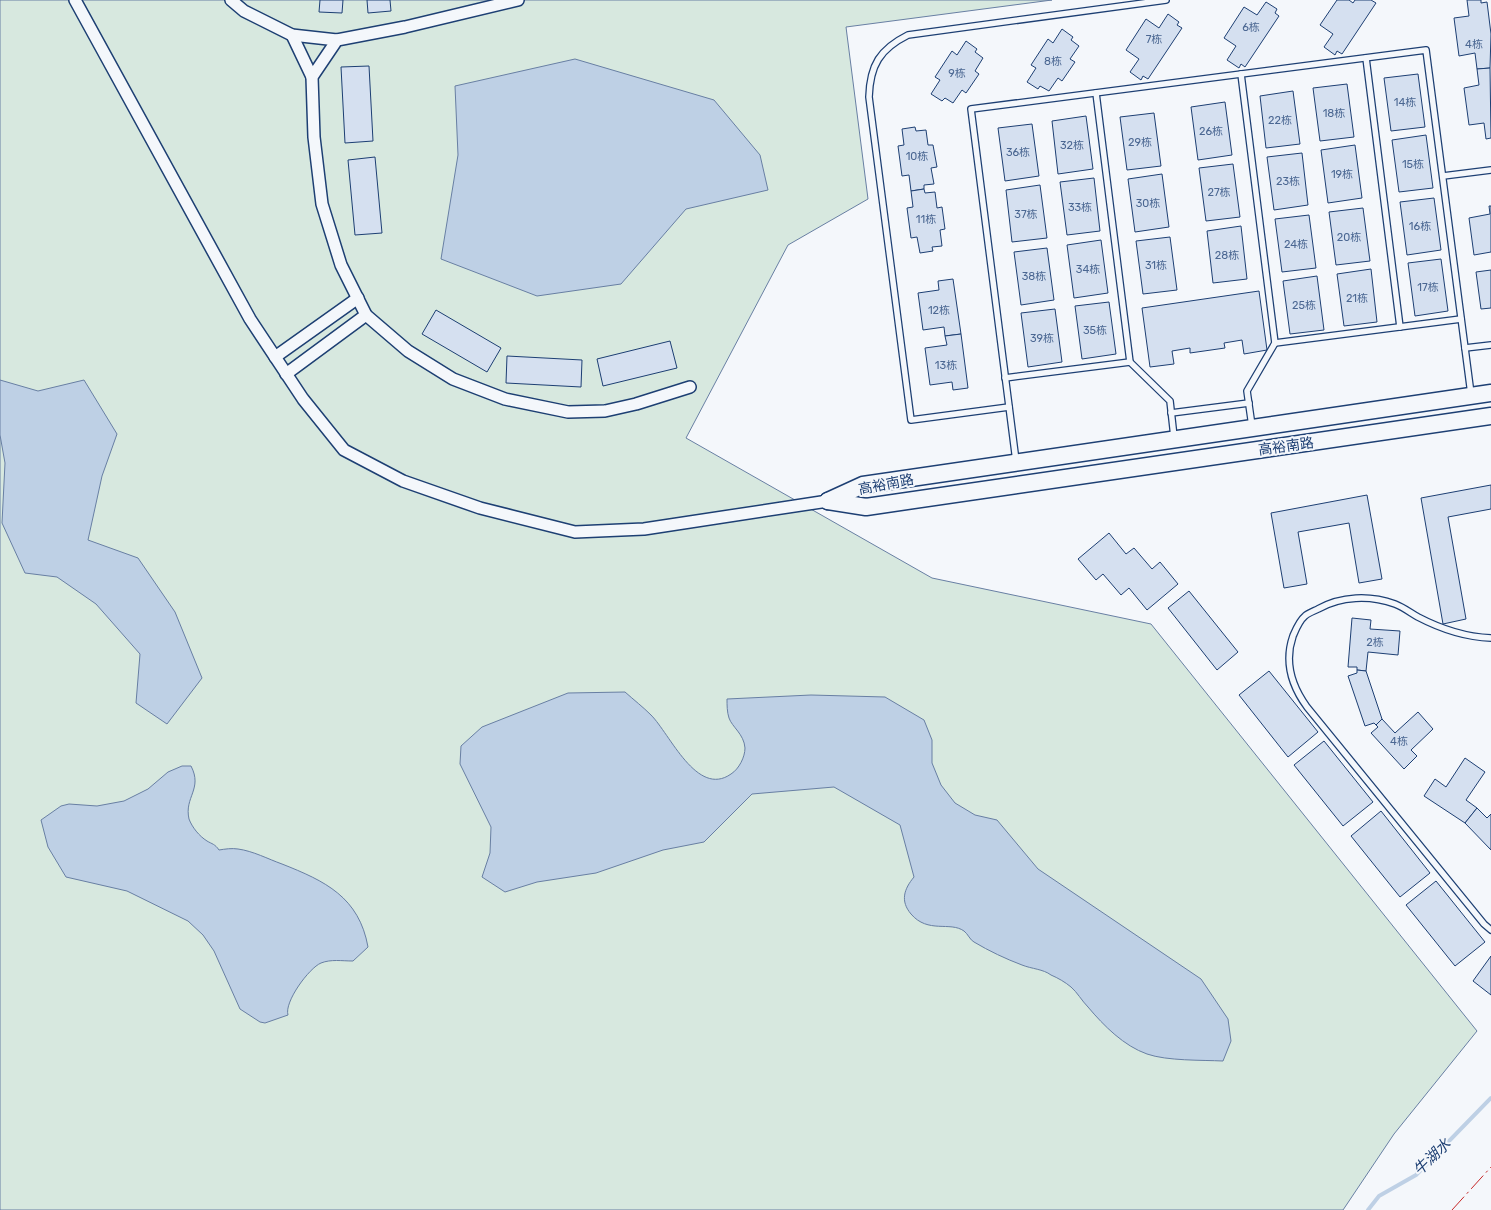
<svg xmlns="http://www.w3.org/2000/svg" width="1491" height="1210" viewBox="0 0 1491 1210" font-family="Rubik,'Noto Sans SC',sans-serif">
<style>
.green{fill:#d7e8df;stroke:#687fa3}
.water{fill:#bed0e5;stroke:#687fa3}
.lines{fill:none;stroke-linecap:round;stroke-linejoin:round}
.stream{stroke:#bed0e5;stroke-width:4}
.building{fill:#d5e0f0;stroke:#1d3f73}
.lane-casing{stroke:#1d3f73;stroke-width:8}
.street-casing{stroke:#1d3f73;stroke-width:14}
.secondary-casing{stroke:#1d3f73;stroke-width:19}
.lane{stroke:#f4f7fb;stroke-width:5.5}
.street{stroke:#f4f7fb;stroke-width:11}
.secondary{stroke:#f4f7fb;stroke-width:16}
.power{stroke:#c62828;stroke-width:1;stroke-dasharray:18 4 2.5 4;stroke-linecap:butt}
.labels{text-anchor:middle;stroke-width:4;stroke-linejoin:round;paint-order:stroke}
.number-label{font-size:11px;fill:#4b6792}
.street-label{font-size:14px;fill:#1d3f73;stroke:#f4f7fb}
.water-label{font-size:15px;font-style:italic;fill:#1d3f73;stroke:#f4f7fb}
</style>
<rect width="100%" height="100%" fill="#f4f7fb"/>
<polygon class="green" points="0,0 1052,0 846,27 868,199 788,245 686,438 932,578 1151,624 1477,1031 1394,1134 1343,1210 0,1210"/>
<g class="water">
<polygon points="575,59 714,100 760,155 768,190 686,209 621,284 537,296 441,259 458,155 455,86"/>
<polygon points="0,380 38,391 84,380 117,434 102,476 88,540 138,558 175,612 202,678 167,724 136,703 140,654 96,604 57,577 25,573 2,523 5,463 0,435"/>
<path d="M625,692c9,8 18,15 26,23 19,19 46,83 80,59 8,-5 14,-17 14,-26 -1,-14 -13,-21 -16,-30 -2,-6 -2,-13 -2,-19l84,-4 74,2 39,23 8,20v23l9,22 14,18 20,12 22,5 41,49 163,110 27,40 3,22 -8,20c-21,-1 -56,0 -76,-7 -23,-8 -43,-28 -59,-47 -6,-6 -11,-15 -17,-20 -6,-5 -13,-9 -20,-12 -8,-6 -19,-6 -29,-10 -16,-6 -33,-14 -48,-23 -4,-2 -6,-8 -10,-11 -14,-10 -36,3 -53,-17 -11,-13 -7,-25 3,-37l-14,-52 -66,-38 -82,7 -48,48 -41,8 -67,23 -59,9 -32,10 -23,-15 8,-24 1,-26 -31,-63 1,-18 21,-19 86,-34z"/>
<path d="M182,766h9c12,23 -7,31 -2,53 3,8 10,17 18,22 5,3 8,3 12,9 6,-1 13,-2 19,-1 15,2 30,10 44,15 43,17 77,33 86,83l-15,14c-11,0 -22,-2 -32,2 -12,5 -37,39 -33,52l-23,8 -5,-1 -20,-13 -26,-58 -11,-16 -15,-14 -61,-30 -61,-14 -18,-30 -7,-27 20,-14 8,-2 28,2 27,-5 24,-12 20,-17z"/>
</g>
<g class="lines">
<polyline class="stream" points="1368,1210 1379,1196 1416,1175 1491,1098"/>
</g>
<g class="building">
<polygon points="320,0 343,0 342,13 319,12"/>
<polygon points="367,0 390,0 391,11 368,13"/>
<polygon points="1337,0 1349,0 1353,3 1355,0 1371,0 1376,3 1342,54 1337,51 1335,55 1324,47 1333,34 1320,25"/>
<polygon points="1467,0 1481,0 1481,3 1487,2 1491,34 1490,68 1477,69 1475,53 1459,56 1454,18 1469,16"/>
<polygon points="1266,2 1277,9 1275,13 1279,16 1245,67 1241,64 1239,68 1227,60 1236,46 1224,38 1244,7 1257,15"/>
<polygon points="1168,14 1179,22 1177,25 1182,28 1148,79 1143,76 1141,80 1130,72 1139,59 1126,50 1146,19 1159,28"/>
<polygon points="1062,29 1073,37 1071,40 1079,46 1070,59 1075,62 1062,81 1058,78 1049,91 1040,86 1038,89 1027,82 1036,68 1031,65 1048,39 1053,43"/>
<polygon points="966,41 977,49 975,52 983,58 975,71 979,74 966,93 962,90 953,103 945,98 942,101 931,94 940,80 935,77 952,51 957,55"/>
<polygon points="369,66 373,141 345,143 341,67"/>
<polygon points="1490,68 1491,138 1486,139 1484,123 1469,125 1464,88 1479,85 1477,69"/>
<polygon points="1418,74 1425,127 1391,131 1384,78"/>
<polygon points="1347,84 1354,137 1320,141 1313,88"/>
<polygon points="1293,91 1300,144 1266,148 1260,96"/>
<polygon points="1225,102 1232,155 1198,160 1191,107"/>
<polygon points="1154,113 1161,166 1127,170 1120,117"/>
<polygon points="1086,116 1093,169 1058,174 1052,121"/>
<polygon points="1032,124 1039,176 1005,181 998,128"/>
<polygon points="915,127 916,131 926,130 928,145 933,145 937,167 931,168 934,184 924,185 924,189 911,191 909,175 902,176 898,146 904,145 902,129"/>
<polygon points="1426,135 1433,188 1399,192 1392,140"/>
<polygon points="1355,145 1362,198 1328,203 1321,150"/>
<polygon points="1302,153 1308,205 1274,210 1267,157"/>
<polygon points="375,157 382,233 355,235 348,160"/>
<polygon points="1233,164 1240,217 1206,221 1199,168"/>
<polygon points="1162,174 1169,227 1135,232 1128,179"/>
<polygon points="1094,178 1100,231 1067,235 1060,182"/>
<polygon points="1040,185 1047,238 1012,242 1006,190"/>
<polygon points="924,189 925,193 935,192 937,208 942,207 945,229 940,230 942,246 932,247 933,251 920,253 917,237 911,238 907,208 913,207 911,191"/>
<polygon points="1434,198 1441,250 1407,255 1400,202"/>
<polygon points="1489,206 1491,206 1491,252 1474,255 1469,218 1490,214"/>
<polygon points="1363,208 1370,261 1336,265 1329,212"/>
<polygon points="1309,215 1316,268 1282,272 1275,219"/>
<polygon points="1241,226 1247,279 1213,283 1207,231"/>
<polygon points="1170,237 1177,290 1143,294 1136,241"/>
<polygon points="1101,240 1108,293 1074,298 1067,245"/>
<polygon points="1047,248 1054,300 1021,305 1014,252"/>
<polygon points="1441,259 1448,311 1415,316 1408,263"/>
<polygon points="1371,269 1377,322 1344,326 1337,274"/>
<polygon points="1491,270 1491,308 1481,309 1476,272"/>
<polygon points="1317,276 1324,330 1290,334 1283,281"/>
<polygon points="953,279 961,334 945,336 944,327 923,330 918,293 939,290 938,281"/>
<polygon points="1259,291 1267,350 1244,354 1242,340 1224,343 1225,348 1190,353 1190,348 1172,351 1174,364 1150,367 1142,308"/>
<polygon points="1109,302 1116,354 1082,359 1075,306"/>
<polygon points="1055,309 1062,362 1028,367 1021,313"/>
<polygon points="436,310 501,348 487,372 422,334"/>
<polygon points="961,334 968,388 953,390 952,382 930,385 925,348 947,345 945,336"/>
<polygon points="670,341 677,368 603,386 597,359"/>
<polygon points="507,356 582,360 581,387 506,383"/>
<polygon points="1491,485 1491,509 1448,517 1466,619 1443,624 1421,498"/>
<polygon points="1367,495 1382,579 1359,583 1349,523 1298,532 1307,584 1284,588 1271,513"/>
<polygon points="1109,533 1126,554 1134,548 1152,569 1160,562 1178,584 1147,610 1129,588 1121,595 1103,574 1096,580 1078,559"/>
<polygon points="1189,591 1238,652 1217,670 1168,608"/>
<polygon points="1352,618 1371,620 1370,629 1400,631 1398,655 1368,652 1366,671 1357,670 1357,667 1348,667"/>
<polygon points="1357,670 1366,671 1382,719 1376,725 1374,723 1365,726 1348,676 1357,673"/>
<polygon points="1269,671 1318,732 1288,757 1239,695"/>
<polygon points="1418,712 1433,729 1411,750 1417,756 1404,769 1371,733 1378,727 1376,725 1382,719 1395,733"/>
<polygon points="1324,741 1373,802 1343,826 1294,765"/>
<polygon points="1465,758 1485,772 1466,800 1477,808 1465,823 1424,796 1435,779 1446,787"/>
<polygon points="1477,808 1487,818 1491,814 1491,850 1465,823"/>
<polygon points="1381,811 1430,873 1400,897 1351,836"/>
<polygon points="1436,881 1485,942 1455,966 1406,905"/>
<polygon points="1491,956 1491,995 1473,981"/>
</g>
<g class="lines">
<defs>
<g id="lane">
<polyline points="1366,58 1400,327"/>
<polyline points="1241,74 1275,343 1247,391 1252,426"/>
<polyline points="1096,93 1130,362 1170,401 1174,437"/>
<polyline points="1443,176 1491,170"/>
<polyline points="1275,343 1461,319"/>
<polyline points="1465,348 1491,345"/>
<polyline points="1005,378 1130,362"/>
<path d="M1009,407l-98,13 -42,-323c1,-32 11,-48 39,-62l258,-35"/>
<polyline points="1171,413 1249,403"/>
<polyline points="1016,461 971,109 1426,50 1471,394"/>
<path d="M1491,638c-26,-1 -50,-9 -73,-21 -7,-4 -15,-10 -23,-13 -25,-9 -54,-8 -77,5 -4,2 -10,4 -13,7 -6,5 -9,13 -12,20 -9,26 -2,49 14,71l177,217 7,6"/>
</g>
<g id="street">
<polyline points="75,0 250,319 303,399 344,450 403,481 480,508 575,532 644,529 828,501"/>
<polyline points="231,0 244,11 292,35 337,40"/>
<polyline points="518,0 405,27 337,40 312,77 314,137 322,204 341,265 366,315 408,351 453,379 505,399 568,412 605,411 636,404 690,387"/>
<polyline points="292,35 312,77"/>
<polyline points="275,357 358,298"/>
<polyline points="286,374 366,315"/>
</g>
<g id="secondary">
<polyline points="828,501 863,485 1491,393"/>
<polyline points="828,501 866,507 1491,416"/>
</g>
</defs>
<use href="#lane" class="lane-casing"/>
<use href="#street" class="street-casing"/>
<use href="#secondary" class="secondary-casing"/>
<use href="#lane" class="lane"/>
<use href="#street" class="street"/>
<use href="#secondary" class="secondary"/>
<polyline class="power" points="1452,1210 1491,1167"/>
</g>
<g class="labels">
<g class="number-label">
<text x="1251" y="31">6栋</text>
<text x="1154" y="43">7栋</text>
<text x="1474" y="48">4栋</text>
<text x="1053" y="65">8栋</text>
<text x="957" y="77">9栋</text>
<text x="1405" y="106">14栋</text>
<text x="1334" y="117">18栋</text>
<text x="1280" y="124">22栋</text>
<text x="1211" y="135">26栋</text>
<text x="1140" y="146">29栋</text>
<text x="1072" y="149">32栋</text>
<text x="1018" y="156">36栋</text>
<text x="917" y="160">10栋</text>
<text x="1413" y="168">15栋</text>
<text x="1342" y="178">19栋</text>
<text x="1288" y="185">23栋</text>
<text x="1219" y="196">27栋</text>
<text x="1148" y="207">30栋</text>
<text x="1080" y="211">33栋</text>
<text x="1026" y="218">37栋</text>
<text x="926" y="223">11栋</text>
<text x="1420" y="230">16栋</text>
<text x="1349" y="241">20栋</text>
<text x="1296" y="248">24栋</text>
<text x="1227" y="259">28栋</text>
<text x="1156" y="269">31栋</text>
<text x="1088" y="273">34栋</text>
<text x="1034" y="280">38栋</text>
<text x="1428" y="291">17栋</text>
<text x="1357" y="302">21栋</text>
<text x="1304" y="309">25栋</text>
<text x="939" y="314">12栋</text>
<text x="1095" y="334">35栋</text>
<text x="1042" y="342">39栋</text>
<text x="946" y="369">13栋</text>
<text x="1375" y="646">2栋</text>
<text x="1399" y="745">4栋</text>
</g>
<g class="street-label">
<text transform="translate(1286 446) rotate(-8)" y="5">高裕南路</text>
<text transform="translate(886 484) rotate(-11)" y="5">高裕南路</text>
</g>
<g class="water-label">
<text transform="translate(1432 1157) rotate(-44)" y="5">牛湖水</text>
</g>
</g>
</svg>
